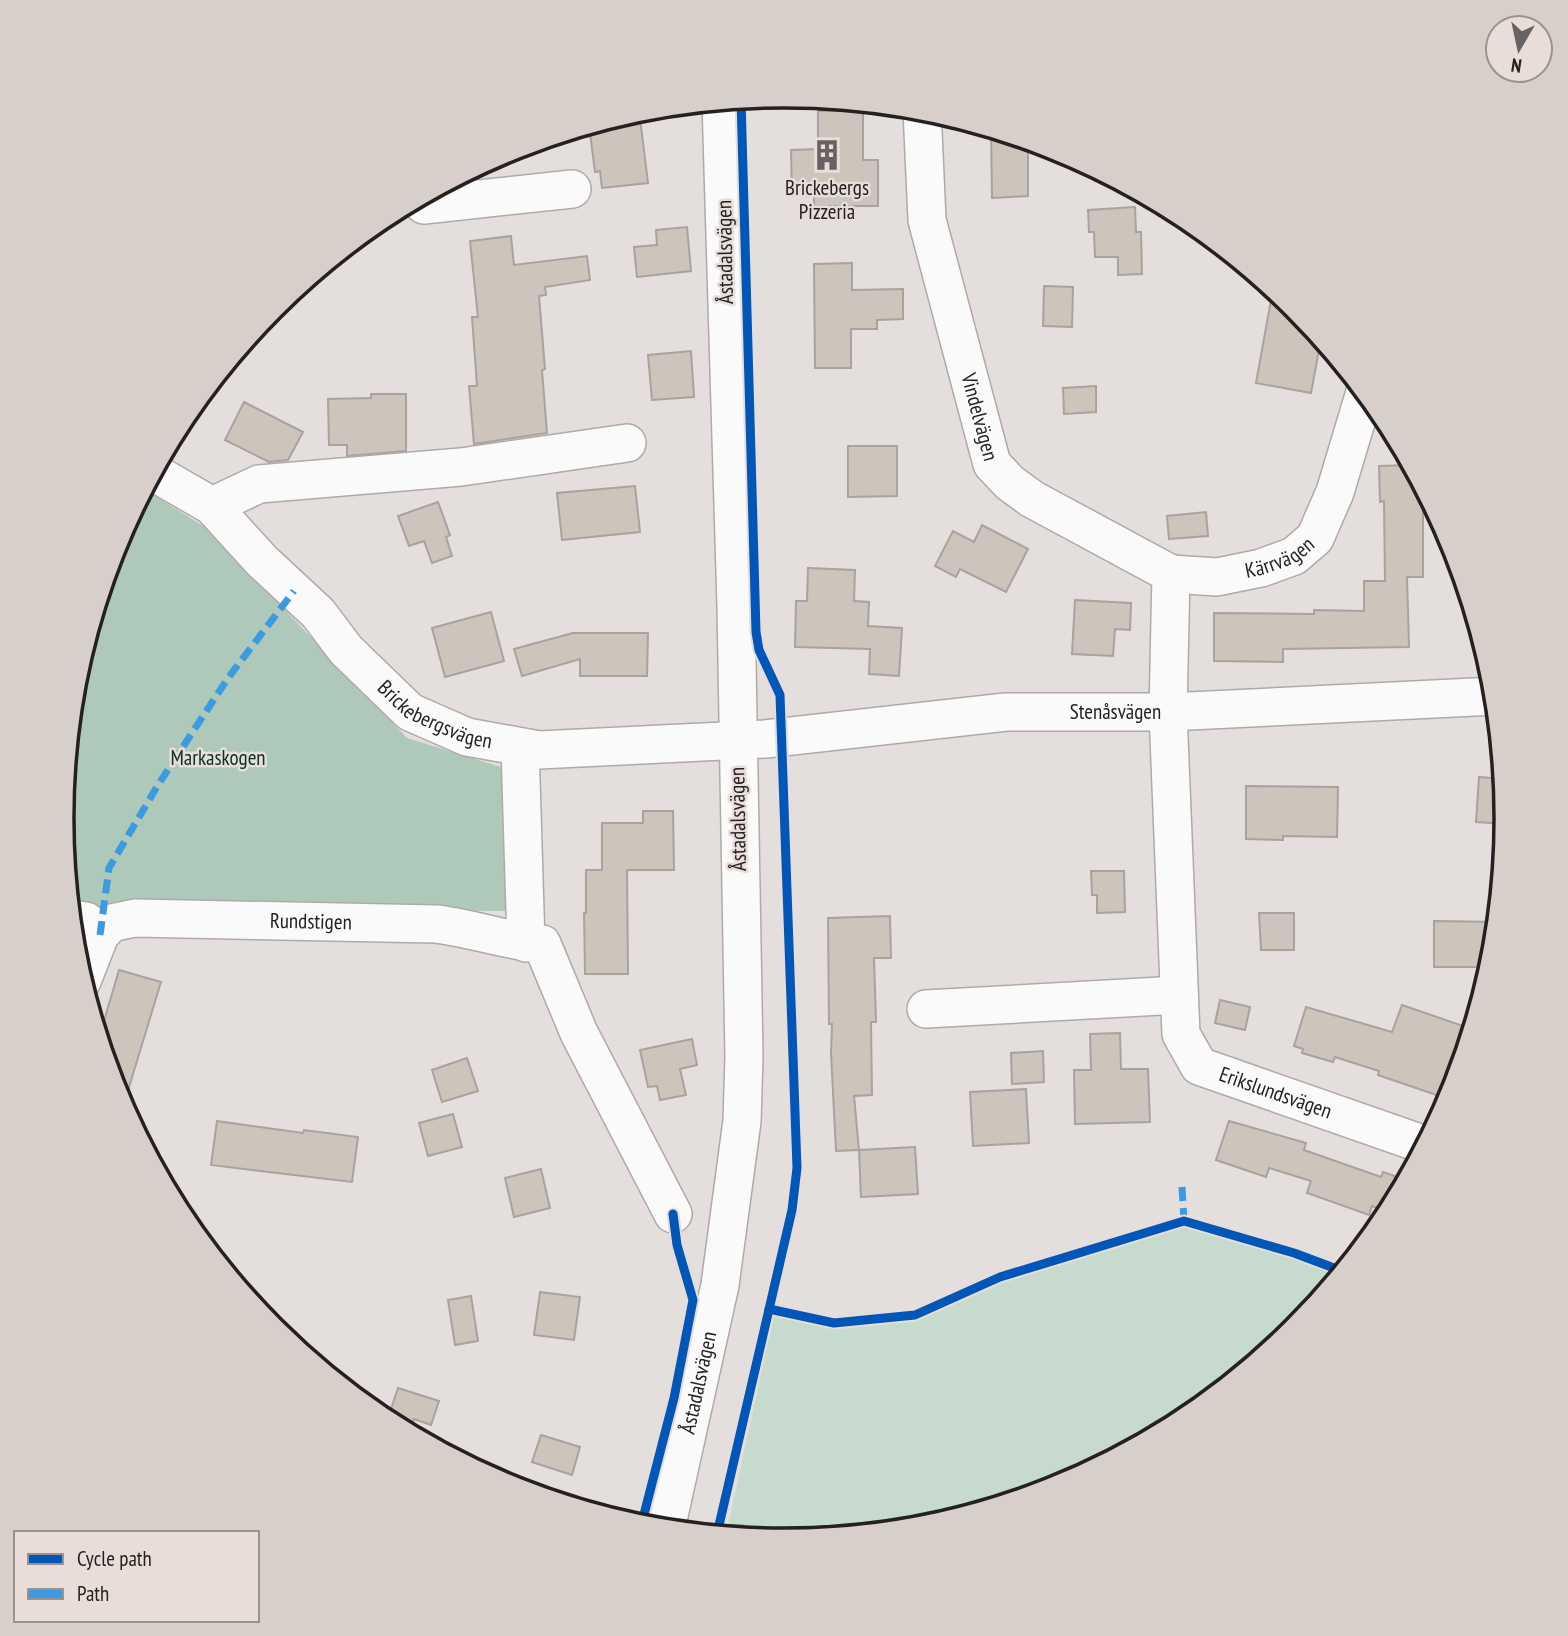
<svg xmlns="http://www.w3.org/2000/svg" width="1568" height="1636" viewBox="0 0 1568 1636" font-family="'PT Sans Narrow',sans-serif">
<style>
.green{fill:#c7dace}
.forest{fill:#aec9b9}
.building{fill:#cdc4bb;stroke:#a6a3a0;stroke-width:2}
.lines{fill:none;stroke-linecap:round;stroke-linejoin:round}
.minor-casing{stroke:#afaaa9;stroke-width:40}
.minor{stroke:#fbfafa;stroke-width:37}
.quiet{stroke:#3c9be0;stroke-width:7;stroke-dasharray:14 7;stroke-linecap:butt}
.cycleway-casing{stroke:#e8ddd9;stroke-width:13}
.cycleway{stroke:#0057b8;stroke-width:9}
.labels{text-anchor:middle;stroke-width:5;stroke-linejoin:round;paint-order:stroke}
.poi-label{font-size:21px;fill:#252120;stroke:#e8ddd9}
.street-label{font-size:21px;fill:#252120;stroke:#e8ddd9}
.park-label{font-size:21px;fill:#053322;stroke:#e8ddd9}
.rim{fill:none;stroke:#252120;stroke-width:3.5}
</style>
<rect width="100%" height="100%" fill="#e4dedc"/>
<polygon class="green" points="1184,1221 1294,1253 1342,1271 1295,1329 1185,1419 1060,1486 925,1527 784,1541 726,1535 775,1310 834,1323 915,1315 1000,1277"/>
<polygon class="forest" points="144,489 208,529 407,738 504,768 515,911 70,908 61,818 75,677 116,541"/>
<g class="building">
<polygon points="639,110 648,183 602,188 600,171 595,172 589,125"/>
<polygon points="818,111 863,111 863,160 878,160 878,206 814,206 814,196 792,196 791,150 818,149"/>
<polygon points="991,129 1028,140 1028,196 992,198"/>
<polygon points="1135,207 1136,232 1141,232 1142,274 1118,275 1118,257 1095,257 1094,232 1089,232 1088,210"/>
<polygon points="687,227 691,271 637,277 634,247 657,245 656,230"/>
<polygon points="511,236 514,265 587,256 590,280 545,287 546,295 539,296 545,369 542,370 547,433 474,444 469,386 477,386 472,317 478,317 470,241"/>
<polygon points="852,263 852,290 903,289 903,319 877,320 877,329 851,329 851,368 815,368 814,264"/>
<polygon points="1044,286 1073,287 1072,327 1043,326"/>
<polygon points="1273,289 1295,307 1321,339 1311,393 1256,383"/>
<polygon points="691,351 694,397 652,400 648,355"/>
<polygon points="1096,386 1096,412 1064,414 1063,388"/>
<polygon points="371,394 406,394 406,451 347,456 347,445 329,445 328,399 371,398"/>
<polygon points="244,402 303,432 288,460 269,462 225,440"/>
<polygon points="848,446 897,446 897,496 848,497"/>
<polygon points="1411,465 1423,489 1423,577 1407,577 1409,647 1283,649 1283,662 1214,661 1214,613 1314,614 1314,610 1364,611 1364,581 1385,581 1384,501 1380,502 1379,466"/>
<polygon points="635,486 640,532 562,540 557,493"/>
<polygon points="438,502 450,535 446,537 452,556 432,563 424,541 409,546 398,516"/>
<polygon points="1206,512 1208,536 1169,539 1167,516"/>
<polygon points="982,525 1028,549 1006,592 960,569 956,577 935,566 953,531 974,542"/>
<polygon points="808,568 855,570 854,601 869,602 868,626 902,628 899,676 869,674 870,649 795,647 796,601 807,601"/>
<polygon points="1075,600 1131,603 1130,630 1115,629 1113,656 1072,654"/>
<polygon points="491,612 504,661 445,677 432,628"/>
<polygon points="573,633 648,633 647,676 580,676 580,659 522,676 514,649"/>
<polygon points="1479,777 1503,779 1506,824 1476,822"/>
<polygon points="1246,786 1338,787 1337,837 1283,836 1283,840 1246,839"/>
<polygon points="643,811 673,811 674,870 627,870 628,974 585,974 584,913 586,913 586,870 602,870 602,823 643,823"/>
<polygon points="1091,871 1124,871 1125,912 1097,913 1097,895 1092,895"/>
<polygon points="1259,913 1294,913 1294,950 1261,950"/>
<polygon points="890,916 891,958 874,958 876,1022 871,1022 872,1095 854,1096 859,1150 836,1151 831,1053 832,1024 829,1024 828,918"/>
<polygon points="1434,921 1496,922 1490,967 1434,967"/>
<polygon points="119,970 161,982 123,1107 116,1094 99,1038"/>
<polygon points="1220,1000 1250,1007 1245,1030 1215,1023"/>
<polygon points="1402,1005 1466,1027 1442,1097 1378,1075 1379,1071 1335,1057 1333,1062 1302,1053 1303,1049 1294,1046 1306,1007 1392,1032"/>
<polygon points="1120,1033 1121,1069 1148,1069 1150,1122 1075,1124 1074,1070 1091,1070 1090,1034"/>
<polygon points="692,1039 697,1065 680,1069 686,1095 660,1100 657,1086 648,1087 640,1050"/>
<polygon points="1043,1051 1044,1082 1012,1084 1011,1053"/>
<polygon points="467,1058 478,1091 442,1102 432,1070"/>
<polygon points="1026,1089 1029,1143 973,1146 970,1092"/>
<polygon points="453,1114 462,1147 428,1156 419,1123"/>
<polygon points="217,1121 303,1133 304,1130 358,1137 352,1182 211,1165"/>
<polygon points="1229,1121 1306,1143 1304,1150 1381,1177 1383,1172 1406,1180 1389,1212 1372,1206 1369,1215 1307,1193 1311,1181 1269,1168 1266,1177 1216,1160"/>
<polygon points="915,1147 918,1194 861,1197 859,1150"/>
<polygon points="541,1169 550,1208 514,1217 505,1178"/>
<polygon points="540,1292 580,1297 574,1340 534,1335"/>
<polygon points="471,1296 478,1341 455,1345 448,1300"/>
<polygon points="398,1388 439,1401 431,1425 414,1419 409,1433 387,1421"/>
<polygon points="541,1435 580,1447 572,1475 532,1462"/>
</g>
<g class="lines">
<defs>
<g id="minor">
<path id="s1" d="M922,109l5,111 65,244 18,19 22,16 139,75 -3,138 13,322 18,32 226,79"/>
<polyline points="417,199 424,205 572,189"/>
<path id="s2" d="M153,472l59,34 50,55 56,52 28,37 64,62 57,25 72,13 226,-11 241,-27h162l327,-16"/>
<polyline points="212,506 259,484 461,467 627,443"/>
<path id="s3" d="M1171,574l46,3 44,-9 33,-12 21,-18 20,-46 30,-100"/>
<polyline points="520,747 526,943"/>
<polyline points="71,919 86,921 100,935"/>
<path id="s4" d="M82,981l18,-46 11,-12 24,-5 301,6c36,4 70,17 106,20l37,89 94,181"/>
<polyline points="926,1009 1179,995"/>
<path id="s5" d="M666,1529l54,-244 22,-164 2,-64 -8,-451 -15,-505"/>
</g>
</defs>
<use href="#minor" class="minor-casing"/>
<use href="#minor" class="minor"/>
<g class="quiet">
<polyline points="100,935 109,868 158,785 228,678 294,591"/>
<polyline points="1182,1187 1184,1221"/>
</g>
<defs>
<g id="cycleway">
<polyline points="769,1309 834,1323 915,1315 1000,1277 1184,1221 1294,1253 1342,1271"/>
<polyline points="641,1526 674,1398 693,1300 677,1245 673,1214"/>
<polyline points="717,1534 792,1210 797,1168 780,695 759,650 756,632 741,99"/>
</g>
</defs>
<use href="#cycleway" class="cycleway-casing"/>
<use href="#cycleway" class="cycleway"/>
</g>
<defs>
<symbol id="building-bare" viewBox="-9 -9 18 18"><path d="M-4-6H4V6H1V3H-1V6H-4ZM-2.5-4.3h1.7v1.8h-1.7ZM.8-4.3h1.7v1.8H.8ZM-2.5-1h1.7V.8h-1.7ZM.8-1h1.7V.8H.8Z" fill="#686362" stroke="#e8ddd9" stroke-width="2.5" paint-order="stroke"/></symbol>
</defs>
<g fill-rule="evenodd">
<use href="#building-bare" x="805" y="133" width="44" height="44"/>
</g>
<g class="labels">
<g class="poi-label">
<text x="827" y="195">Brickebergs<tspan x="827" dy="24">Pizzeria</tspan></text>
</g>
<g class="street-label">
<text transform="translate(725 252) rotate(-91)" y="7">Åstadalsvägen</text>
<text dy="7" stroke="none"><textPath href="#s1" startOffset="315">Vindelvägen</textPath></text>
<text dy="7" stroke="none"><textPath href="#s3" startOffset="112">Kärrvägen</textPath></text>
<text dy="7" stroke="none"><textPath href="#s2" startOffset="378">Brickebergsvägen</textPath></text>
<text dy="7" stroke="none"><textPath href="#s2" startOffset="1068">Stenåsvägen</textPath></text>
<text transform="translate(738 819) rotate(-91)" y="7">Åstadalsvägen</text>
<text dy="7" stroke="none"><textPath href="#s4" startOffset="266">Rundstigen</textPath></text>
<text dy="7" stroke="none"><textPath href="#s1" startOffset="1153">Erikslundsvägen</textPath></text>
<text dy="7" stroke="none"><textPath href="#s5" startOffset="150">Åstadalsvägen</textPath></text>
</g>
<g class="park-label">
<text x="218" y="765">Markaskogen</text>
</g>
</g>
<path d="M0 0H1568V1636H0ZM74 818a710 710 0 1 1 1420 0a710 710 0 1 1-1420 0Z" fill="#d8ceca" fill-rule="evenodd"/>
<path class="rim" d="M74 818a710 710 0 1 1 1420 0a710 710 0 1 1-1420 0Z"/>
<rect x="14" y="1531" width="245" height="91" fill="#e8ddd9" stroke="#9a928f" stroke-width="2"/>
<rect x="28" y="1554" width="35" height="10" fill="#0057b8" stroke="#9a928f" stroke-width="2"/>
<text x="77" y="1566" font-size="21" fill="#252120">Cycle path</text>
<rect x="28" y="1589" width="35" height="10" fill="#3c9be0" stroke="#9a928f" stroke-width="2"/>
<text x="77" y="1601" font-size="21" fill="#252120">Path</text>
<g transform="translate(1519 49) rotate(189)"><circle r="33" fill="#e8ddd9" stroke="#9a928f" stroke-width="2"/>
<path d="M0-5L12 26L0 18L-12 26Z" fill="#686362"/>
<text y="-10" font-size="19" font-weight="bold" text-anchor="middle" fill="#252120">N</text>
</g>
</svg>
